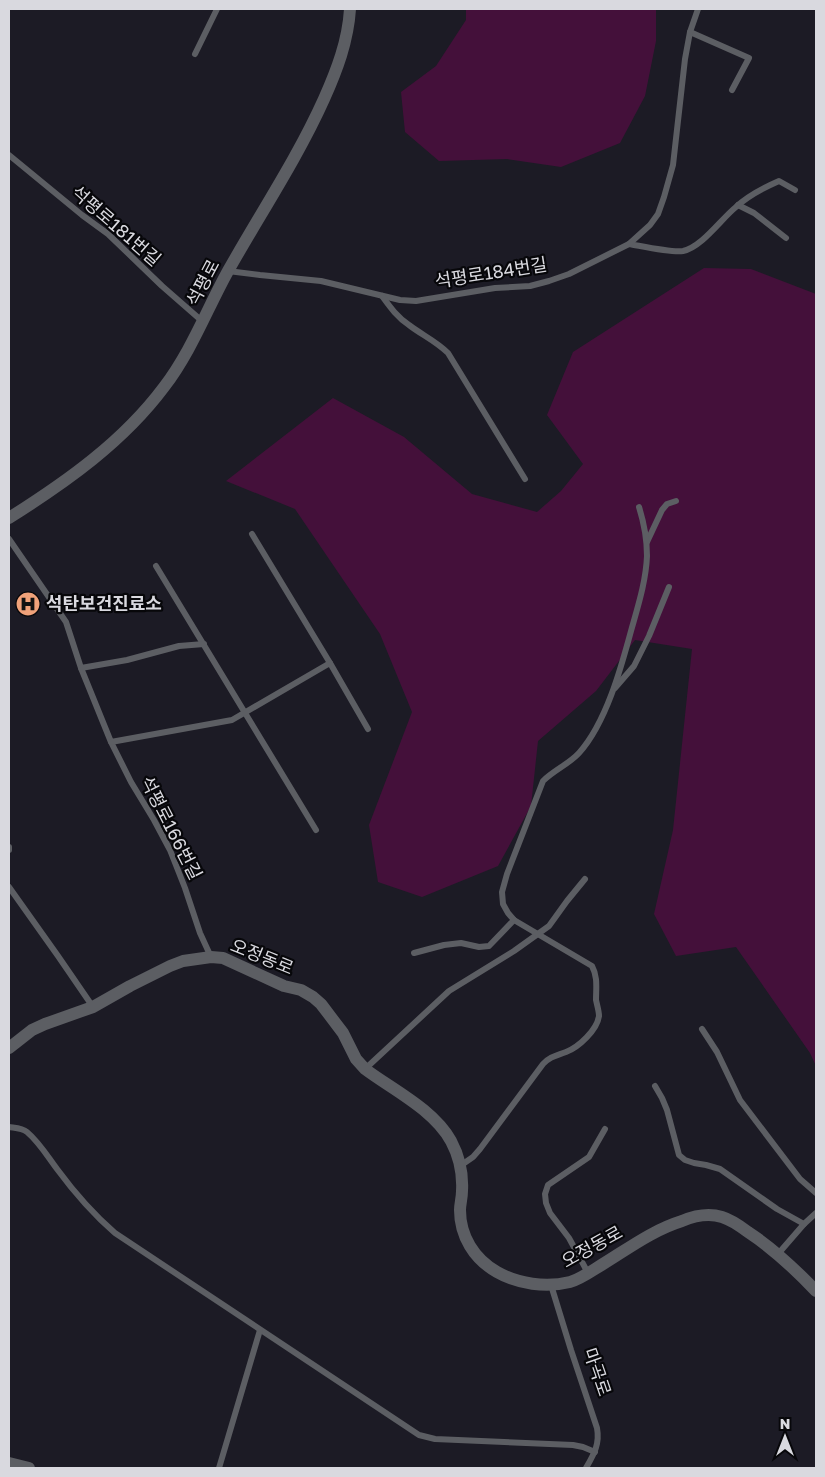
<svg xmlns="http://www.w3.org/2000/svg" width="825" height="1477" viewBox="0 0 825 1477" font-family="'Golos Text','Noto Sans KR',sans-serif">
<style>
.green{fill:#44103a}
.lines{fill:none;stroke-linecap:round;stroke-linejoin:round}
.service{stroke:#5c5e63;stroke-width:6}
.minor{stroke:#5c5e63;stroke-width:12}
.tertiary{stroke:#5c5e63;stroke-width:12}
.labels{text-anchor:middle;stroke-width:4.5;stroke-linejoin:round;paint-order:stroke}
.street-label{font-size:18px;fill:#d9d9df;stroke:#07070a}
.poi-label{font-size:18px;font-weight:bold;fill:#d9d9df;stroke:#07070a;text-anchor:start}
</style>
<rect width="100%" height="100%" fill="#1c1b25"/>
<g class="green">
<polygon points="466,9 656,9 656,41 645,96 620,143 561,167 507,159 439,161 405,132 401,92 436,66 466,20"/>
<polygon points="704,268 751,269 816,294 816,1066 810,1053 736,947 676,956 654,914 673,830 692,649 635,640 596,691 538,741 531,806 498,866 422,897 378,882 369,825 412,712 380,634 295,509 226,481 333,398 404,437 472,494 537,512 561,491 583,464 547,415 573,352"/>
</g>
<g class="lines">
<g class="service">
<polyline points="690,32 749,58 732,90"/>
<polyline points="195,54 217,9"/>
<polyline points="9,155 82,215 108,234 162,286 202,321"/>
<polyline points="738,205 754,213 786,238"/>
<path d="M629,244c12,2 43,9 54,7 19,-4 38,-32 53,-44 13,-12 27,-19 43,-26l16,9"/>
<polyline points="228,271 260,275 321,281 400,300 416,301 495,288 530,286 549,281 569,274 629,244 650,225 658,214 664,197 673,165 685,59 690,32 698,9"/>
<path d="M382,296c8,11 15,21 27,29 13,10 27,16 39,28l77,126"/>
<polyline points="252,534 330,663"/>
<polyline points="9,539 66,622 81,668 111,742 131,782 154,820 170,850 185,888 200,933 211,957"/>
<polyline points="647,542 662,510 667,504 676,501"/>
<polyline points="156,566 316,830"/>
<polyline points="81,668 127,660 179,646 204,644"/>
<polyline points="615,688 634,666 649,636 669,587"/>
<polyline points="111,742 232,720 330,663 368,729"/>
<polyline points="9,850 9,847"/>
<polyline points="9,887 58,956 93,1007"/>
<polyline points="414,953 444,945 461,943 479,947 489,946 514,920"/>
<polyline points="702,1029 717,1052 740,1100 800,1179 816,1193"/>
<polyline points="365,1069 449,991 514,951 549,926 567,901 585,879"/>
<polyline points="655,1086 662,1098 667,1110 679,1155 685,1160 694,1163 706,1165 720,1169 777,1209 804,1224 778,1254"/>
<path d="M9,1127c6,1 13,1 18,5 12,10 21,25 30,37 17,23 36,45 58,64l304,202 16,4 138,6 10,2 12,5"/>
<path d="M460,1166l13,-9 7,-8 63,-85c8,-8 13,-8 23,-12 13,-5 31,-22 33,-36 0,-5 -2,-11 -3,-16 0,-12 2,-23 -4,-34l-78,-46 -6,-7 -5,-9 -1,-12 5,-18 36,-93c11,-11 26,-17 36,-28 27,-30 42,-85 52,-122 7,-25 15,-50 16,-75 0,-17 -3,-33 -8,-49"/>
<polyline points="804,1224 816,1213"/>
<polyline points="588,1273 569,1238 550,1213 546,1203 545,1194 548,1185 589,1157 605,1129"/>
<path d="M551,1285l20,65 26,78c3,16 -3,26 -11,40"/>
<polyline points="219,1468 260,1330"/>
</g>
<g class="minor">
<path d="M9,1048l23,-18 13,-6 48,-17 37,-21 40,-20 13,-5 28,-4 12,1 61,28 17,4 12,7 8,7 22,29 13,26 9,10c28,21 68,40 86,72 8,15 12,33 11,50 0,7 -2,13 -2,19 0,26 14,49 37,62 21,12 49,16 73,10 11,-3 23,-12 33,-18 26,-16 50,-34 79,-43 12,-5 27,-8 40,-4 10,3 18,9 26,15 26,17 47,37 68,59"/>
<polyline points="9,1463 29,1468"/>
</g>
<path class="tertiary" d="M9,518c57,-36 114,-76 155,-131 27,-35 43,-78 64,-116 32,-57 69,-112 96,-172 13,-29 24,-58 26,-90"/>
</g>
<defs>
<symbol id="hospital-disc" viewBox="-11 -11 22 22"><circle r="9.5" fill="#f0a27a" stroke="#07070a"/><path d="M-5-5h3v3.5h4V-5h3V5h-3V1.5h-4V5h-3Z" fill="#111"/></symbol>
</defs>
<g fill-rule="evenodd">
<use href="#hospital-disc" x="14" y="590" width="28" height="28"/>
</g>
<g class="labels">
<g class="street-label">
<text transform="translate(116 226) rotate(41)" y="6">석평로181번길</text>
<text transform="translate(491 273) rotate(-9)" y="6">석평로184번길</text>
<text transform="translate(203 283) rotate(-62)" y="6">석평로</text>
<text transform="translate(171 828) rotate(63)" y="6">석평로166번길</text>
<text transform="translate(262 957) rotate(22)" y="6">오정동로</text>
<text transform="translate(592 1247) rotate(-29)" y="6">오정동로</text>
<text transform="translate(597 1372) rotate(71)" y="6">마곡로</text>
</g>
<g class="poi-label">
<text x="46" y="610">석탄보건진료소</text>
</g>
</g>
<rect width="825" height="1477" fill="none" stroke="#d9d9df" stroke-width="20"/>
<g transform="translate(785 1437)" stroke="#07070a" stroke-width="4" paint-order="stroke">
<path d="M0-4L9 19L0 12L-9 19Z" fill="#d9d9df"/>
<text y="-8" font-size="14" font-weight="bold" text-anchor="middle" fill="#d9d9df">N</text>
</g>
</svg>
